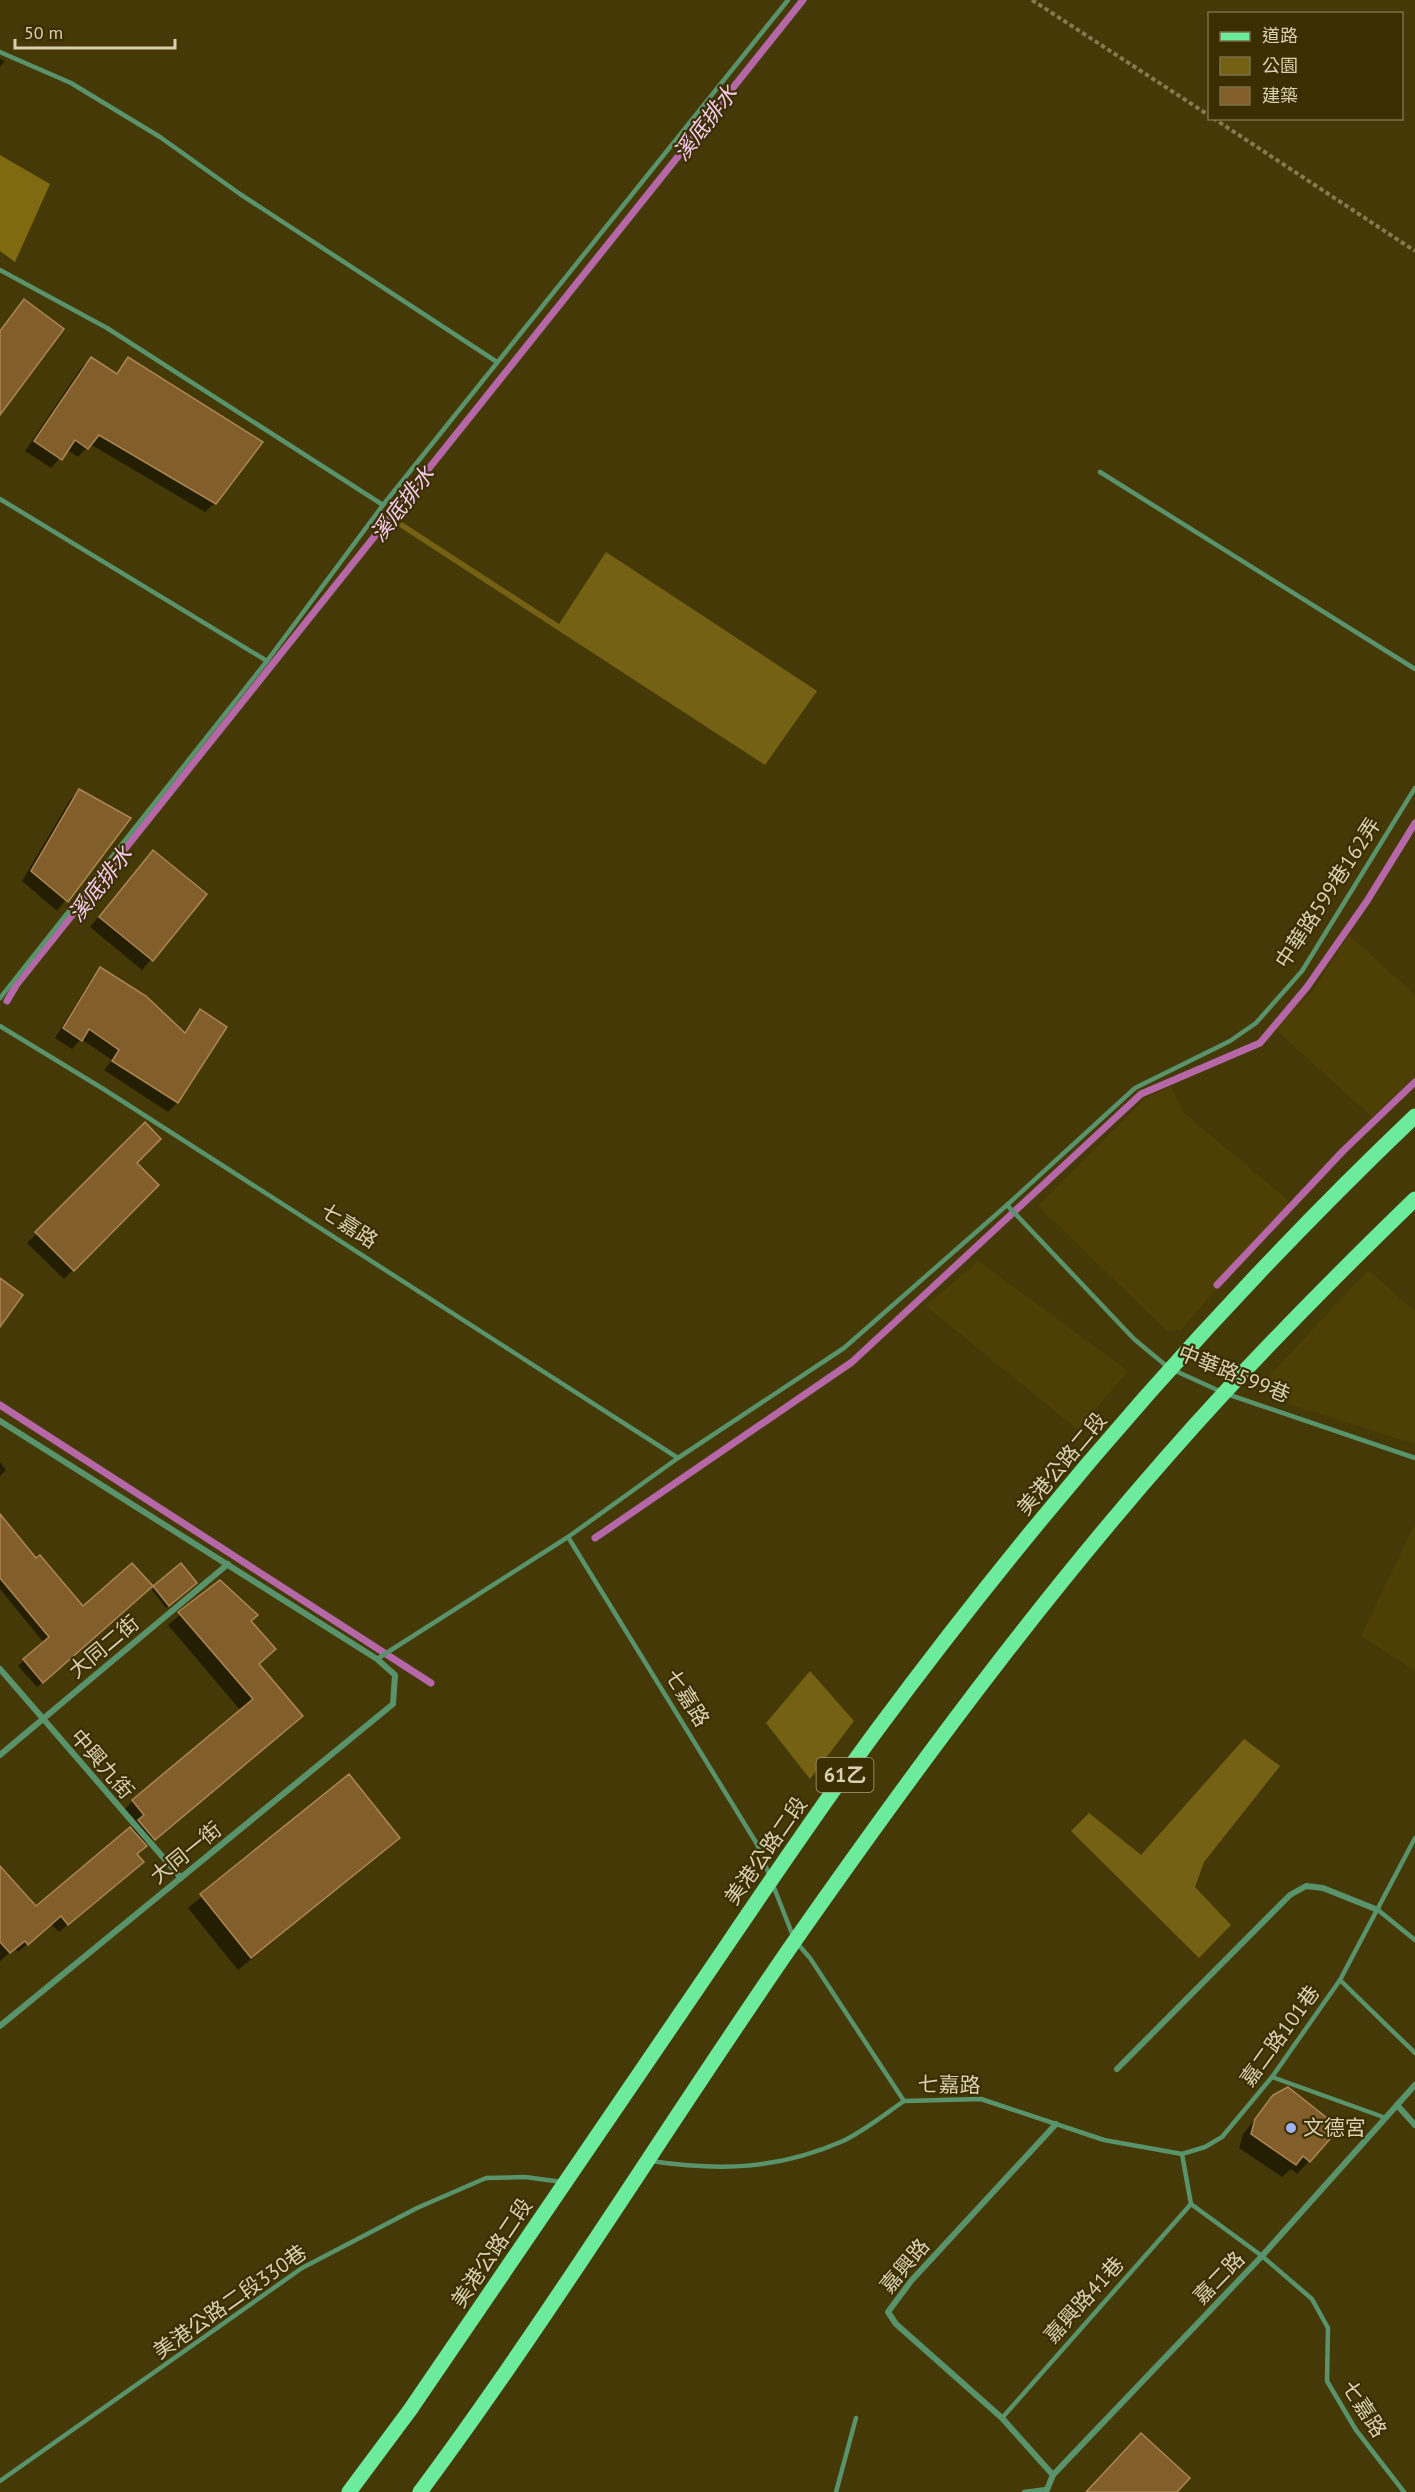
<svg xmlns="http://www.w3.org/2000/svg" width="1415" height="2492" viewBox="0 0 1415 2492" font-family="'PT Sans','Noto Sans TC',sans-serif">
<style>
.built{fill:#4e4005}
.green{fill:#756113}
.forest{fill:#806a11}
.shadow{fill:#0007}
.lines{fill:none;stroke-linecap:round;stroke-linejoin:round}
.stream{stroke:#b567a7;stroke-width:7}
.building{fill:#825e2b;stroke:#ac8653;stroke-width:1.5}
.path{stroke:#847950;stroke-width:4;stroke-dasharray:4.5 3;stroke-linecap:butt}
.lane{stroke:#59936c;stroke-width:4.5}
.street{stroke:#59936c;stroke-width:6}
.primary{stroke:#6beb9b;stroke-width:15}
.poi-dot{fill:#a1b2fd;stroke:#3b2e00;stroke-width:2}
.labels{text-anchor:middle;stroke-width:4.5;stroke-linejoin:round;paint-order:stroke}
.shield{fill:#3b2e00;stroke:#aaa07d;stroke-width:1.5}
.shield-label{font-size:20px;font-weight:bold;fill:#dad1b3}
.street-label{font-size:21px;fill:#dad1b3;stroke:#3b2e00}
.poi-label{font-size:21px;fill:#dad1b3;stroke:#3b2e00;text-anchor:start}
.water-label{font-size:22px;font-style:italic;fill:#f6cced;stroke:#3b2e00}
</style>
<rect width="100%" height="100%" fill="#453907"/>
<g class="built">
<polygon points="1349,935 1415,995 1415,1076 1372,1117 1274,1028 1311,994"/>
<polygon points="1171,1086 1184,1113 1291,1203 1181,1330 1167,1331 1038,1206 1145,1099"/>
<polygon points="978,1261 1128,1371 1078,1430 926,1306"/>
<polygon points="1368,1270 1415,1311 1415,1444 1291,1405 1261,1385"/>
<polygon points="1415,1524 1415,1671 1361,1636"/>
</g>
<g class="green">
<polygon points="402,522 559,624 606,552 817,691 765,765 398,526"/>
<polygon points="810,1671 854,1721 810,1779 766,1723"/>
<polygon points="1244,1739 1280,1766 1204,1862 1195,1887 1231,1925 1199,1958 1071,1831 1089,1813 1141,1855"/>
</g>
<polygon class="forest" points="0,155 50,184 15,262 0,251"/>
<g class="shadow">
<polygon points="0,59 5,61 0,67"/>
<polygon points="91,358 115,375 129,359 215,503 205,512 90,444 78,457 67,450 51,468 25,451 81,368"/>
<polygon points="79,791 129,818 57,911 22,881 70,800"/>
<polygon points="144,862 205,895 142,970 90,927"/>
<polygon points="101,969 183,1033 200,1011 225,1027 177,1103 168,1112 104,1070 112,1060 81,1039 72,1049 55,1038 92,978"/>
<polygon points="145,1124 135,1163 157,1185 64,1279 27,1243"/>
<polygon points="0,1462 6,1470 0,1476"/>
<polygon points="0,1516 36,1560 83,1608 145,1592 37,1687 18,1666 44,1643 0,1589"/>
<polygon points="220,1582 250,1621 258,1665 301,1716 141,1849 136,1855 133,1870 59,1932 51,1924 18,1952 15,1948 0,1961 0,1866 36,1908 133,1827 121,1813 133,1801 241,1711 168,1625"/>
<polygon points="195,1583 166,1608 152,1590 154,1587"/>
<polygon points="349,1776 398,1838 238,1970 188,1908"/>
<polygon points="1274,2096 1322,2133 1309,2161 1297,2174 1291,2169 1282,2177 1239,2148 1243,2134"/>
</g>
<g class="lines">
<g class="stream">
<polyline points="7,1001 17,984 803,0"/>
<polyline points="1217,1285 1343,1151 1415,1082"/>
<polyline points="0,1405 431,1683"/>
<polyline points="595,1538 852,1362 1141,1094 1260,1043 1307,987 1367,901 1415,823"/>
</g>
</g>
<g class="building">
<polygon points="24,299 64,329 0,415 0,331"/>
<polygon points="91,357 117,374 128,357 263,442 216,504 99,435 88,449 75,440 62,460 34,441"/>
<polygon points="79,789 131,818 68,902 31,871"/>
<polygon points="153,850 207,894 153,961 99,917"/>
<polygon points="100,967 146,996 185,1033 200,1009 227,1027 178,1103 112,1061 119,1050 89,1029 82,1041 63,1028"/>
<polygon points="145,1122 161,1139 137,1163 159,1185 74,1271 35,1232"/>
<polygon points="0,1278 23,1295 0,1327"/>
<polygon points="0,1514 36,1558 40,1555 83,1606 132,1563 153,1586 43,1683 23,1659 49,1637 0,1578"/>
<polygon points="181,1563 197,1583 169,1606 153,1586"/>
<polygon points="220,1580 258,1615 251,1621 276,1649 259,1664 303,1716 155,1840 138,1820 144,1815 132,1800 253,1699 178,1612"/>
<polygon points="349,1774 400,1838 251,1958 200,1894"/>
<polygon points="130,1827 147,1846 137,1854 144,1862 68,1925 61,1916 28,1945 25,1941 10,1953 0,1942 0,1866 36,1906"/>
<polygon points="1288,2087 1332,2122 1324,2133 1331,2138 1310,2162 1303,2156 1296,2165 1251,2134 1255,2119 1273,2095"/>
<polygon points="1141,2433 1190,2478 1177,2492 1086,2492"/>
</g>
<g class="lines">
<g class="path">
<polyline points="1032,0 1210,116"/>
<polyline points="1213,118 1415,251"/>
</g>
<g class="lane">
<polyline points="0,52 71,83 160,137 240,194 497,362"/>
<polyline points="0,270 107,328 383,505"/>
<polyline points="1100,472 1415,669"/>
<polyline points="0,499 267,661"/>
<polyline points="0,998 267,661 383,505 788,0"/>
<polyline points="0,1026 105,1090 678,1458"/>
<polyline points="1007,1205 1134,1339 1169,1368 1224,1393 1415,1458"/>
<polyline points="568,1537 757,1844 770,1877"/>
<polyline points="377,1659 568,1537 678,1458 844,1348 1007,1205 1135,1088 1230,1041 1256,1023 1302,971 1415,788"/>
<polyline points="773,1885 793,1936"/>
<polyline points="1378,1910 1415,1940"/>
<polyline points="797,1943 810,1958 904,2101 981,2099 1104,2140 1182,2154 1205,2147 1222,2137 1272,2077 1340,1980 1415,1838"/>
<polyline points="1340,1980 1415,2053"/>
<polyline points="1272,2077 1386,2118"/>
<polyline points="1182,2154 1191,2204 1262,2256 1312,2299 1328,2328 1327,2381 1356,2430 1404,2492"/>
<path d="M650,2161c70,10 127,9 193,-20 21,-10 42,-27 61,-40"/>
<polyline points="1002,2418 1191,2204"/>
<polyline points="0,2481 302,2268 417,2208 486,2178 525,2177 562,2182"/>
<polyline points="836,2492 856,2418"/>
<polyline points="1024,2492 1047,2489"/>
</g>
<g class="street">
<polyline points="0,1421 377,1659 395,1675 393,1704 0,2026"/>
<polyline points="0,1669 181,1878"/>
<polyline points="0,1755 228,1564"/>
<polyline points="1117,2069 1290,1895 1306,1886 1323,1888 1378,1910"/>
<polyline points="1397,2105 1415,2125"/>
<polyline points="1053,2475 1002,2418 896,2324 888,2312 911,2281 1056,2124"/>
<polyline points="1046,2492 1053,2475 1262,2256 1415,2085"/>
</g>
<g class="primary">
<path d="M349,2492l61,-82c90,-132 180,-264 270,-396 65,-95 129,-192 197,-284 162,-219 341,-426 538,-614"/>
<path d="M420,2492c132,-178 248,-368 374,-550 133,-190 273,-379 431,-550 61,-66 125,-130 190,-193"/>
</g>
</g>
<circle class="poi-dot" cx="1291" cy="2128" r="6"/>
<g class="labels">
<rect class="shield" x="816.5" y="1758" width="57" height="34" rx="4.5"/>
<g class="shield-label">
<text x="845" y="1782">61乙</text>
</g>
<g class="street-label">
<text transform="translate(1328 893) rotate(-57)" y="7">中華路599巷162弄</text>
<text transform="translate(349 1226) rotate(33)" y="7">七嘉路</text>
<text transform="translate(1234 1374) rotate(22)" y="7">中華路599巷</text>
<text transform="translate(1062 1464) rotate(-50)" y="7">美港公路二段</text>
<text transform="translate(104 1647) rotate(-40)" y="7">大同二街</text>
<text transform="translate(687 1698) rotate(58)" y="7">七嘉路</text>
<text transform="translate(102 1764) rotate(49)" y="7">中興九街</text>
<text transform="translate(766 1851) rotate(-55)" y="7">美港公路二段</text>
<text transform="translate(186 1853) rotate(-39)" y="7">大同一街</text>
<text transform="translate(1280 2036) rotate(-54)" y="7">嘉二路101巷</text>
<text transform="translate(949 2085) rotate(1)" y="7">七嘉路</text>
<text transform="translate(492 2253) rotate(-56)" y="7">美港公路二段</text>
<text transform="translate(905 2266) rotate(-50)" y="7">嘉興路</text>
<text transform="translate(1219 2278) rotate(-46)" y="7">嘉二路</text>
<text transform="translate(1084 2300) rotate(-48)" y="7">嘉興路41巷</text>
<text transform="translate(230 2302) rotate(-35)" y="7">美港公路二段330巷</text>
<text transform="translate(1364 2409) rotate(57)" y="7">七嘉路</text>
</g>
<g class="poi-label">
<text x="1303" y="2135">文德宮</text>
</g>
<g class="water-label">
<text transform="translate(705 123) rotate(-52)" y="8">溪底排水</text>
<text transform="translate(402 504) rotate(-52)" y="8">溪底排水</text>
<text transform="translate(100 884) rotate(-52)" y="8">溪底排水</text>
</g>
</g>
<rect x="1208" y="12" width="195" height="108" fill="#3b2e00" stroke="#7b6f48" stroke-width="1.5"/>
<rect x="1220" y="32" width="30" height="9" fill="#6beb9b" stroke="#7b6f48" stroke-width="1.5"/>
<text x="1262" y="42" font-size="18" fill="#dad1b3">道路</text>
<rect x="1220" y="57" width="30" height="18" fill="#756113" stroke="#7b6f48" stroke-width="1.5"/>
<text x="1262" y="72" font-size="18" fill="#dad1b3">公園</text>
<rect x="1220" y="87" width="30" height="18" fill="#825e2b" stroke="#7b6f48" stroke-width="1.5"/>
<text x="1262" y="102" font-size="18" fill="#dad1b3">建築</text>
<path d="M15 39v9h160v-9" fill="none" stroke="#dad1b3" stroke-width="3"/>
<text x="24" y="39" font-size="18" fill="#dad1b3" stroke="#3b2e00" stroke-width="4.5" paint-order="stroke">50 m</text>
</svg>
